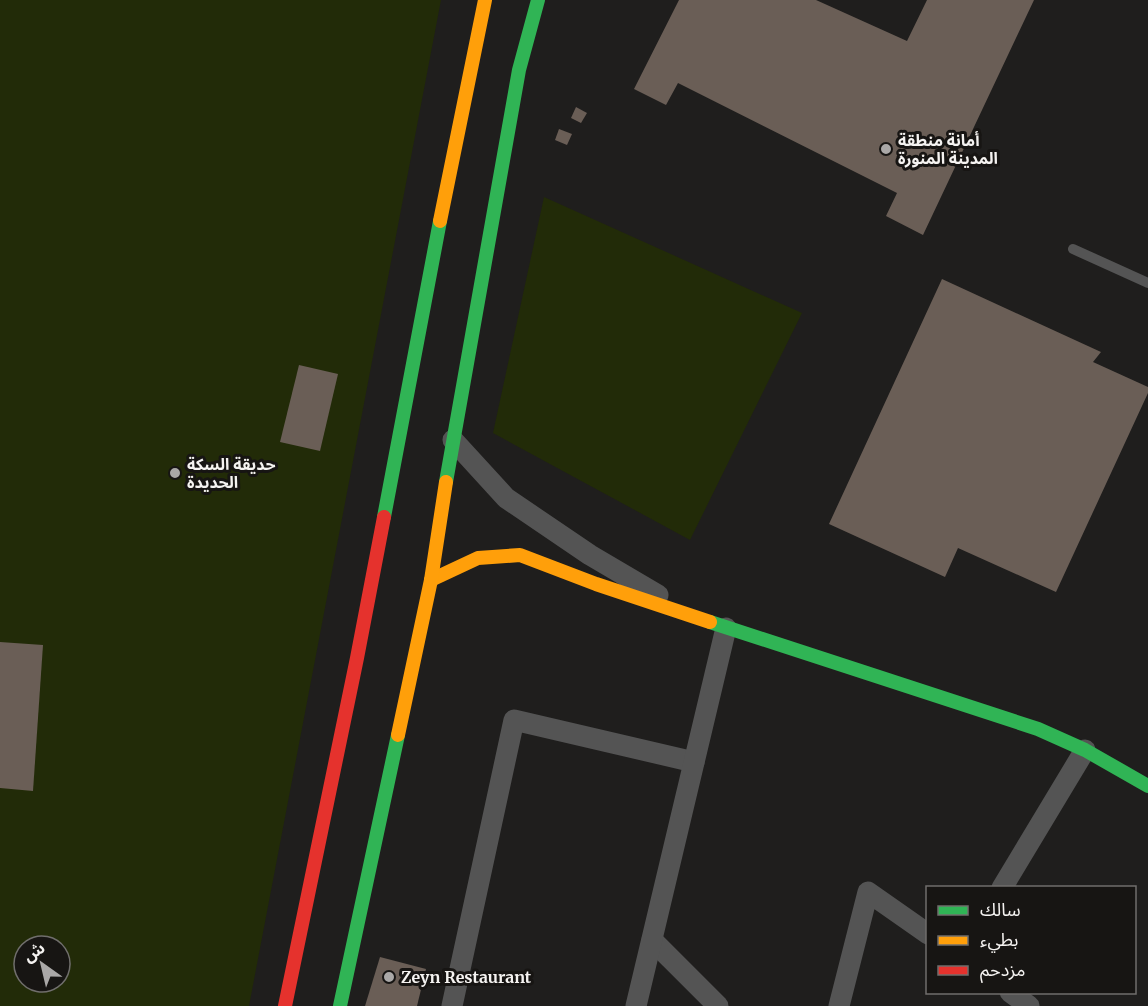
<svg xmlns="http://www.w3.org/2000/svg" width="1148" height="1006" viewBox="0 0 1148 1006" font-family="Merriweather,'Noto Sans Arabic',serif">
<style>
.green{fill:#222b08;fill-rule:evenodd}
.building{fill:#6a5e56}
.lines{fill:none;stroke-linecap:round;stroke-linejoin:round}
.lane{stroke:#545454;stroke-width:10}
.street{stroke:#545454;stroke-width:21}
.fast{stroke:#30b455;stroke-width:14}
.slow{stroke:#ff9f0a;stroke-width:14}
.jam{stroke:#e5322d;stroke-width:14}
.poi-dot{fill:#aaa8a7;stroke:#171513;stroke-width:2}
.labels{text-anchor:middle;stroke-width:6;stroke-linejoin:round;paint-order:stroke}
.poi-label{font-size:16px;font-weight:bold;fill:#f5f3f1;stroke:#171513;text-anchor:start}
</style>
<rect width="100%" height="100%" fill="#1f1e1d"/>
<g class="green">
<path d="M0,0h441l-192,1006h-249zM24,946h36v36h-36z"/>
<polygon points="544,197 802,313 690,540 493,433"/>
</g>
<g class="building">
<polygon points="679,0 816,0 907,41 927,0 1034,0 923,235 886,216 897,193 678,83 666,105 634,89"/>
<polygon points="576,107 587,113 581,123 571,118"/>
<polygon points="559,129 572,134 567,145 555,140"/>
<polygon points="942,279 1101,352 1093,362 1148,387 1148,393 1056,592 958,548 945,577 829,524"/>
<polygon points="299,365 338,374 320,451 280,442"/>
<polygon points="0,642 43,645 33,791 0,788"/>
<polygon points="380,957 426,969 417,1006 365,1006"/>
</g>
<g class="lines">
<polyline class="lane" points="1073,249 1148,283"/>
<g class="street">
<polyline points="453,440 506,498 590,555 658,595"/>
<polyline points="1002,888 1085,750"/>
<polyline points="652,940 718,1006"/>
<polyline points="1010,992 1029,1006"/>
<polyline points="452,1006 514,720 694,762"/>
<polyline points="636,1006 726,628"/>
<polyline points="839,1006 868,892 928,934"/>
</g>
<g class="fast">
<polyline points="446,482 519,70 538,0"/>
<polyline points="384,517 440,221"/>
<polyline points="710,622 1038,729 1085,750 1148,786"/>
<polyline points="340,1006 398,735"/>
</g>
<g class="slow">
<polyline points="440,221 485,0"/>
<polyline points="431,580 478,558 520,555 596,584 710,622"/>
<polyline points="398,735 431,580 446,482"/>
</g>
<polyline class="jam" points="285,1006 357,658 384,517"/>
</g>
<g class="poi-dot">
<circle cx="886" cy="149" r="6"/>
<circle cx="175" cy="473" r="6"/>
<circle cx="389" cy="977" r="6"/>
</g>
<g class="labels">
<g class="poi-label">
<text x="898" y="146">أمانة منطقة<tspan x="898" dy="18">المدينة المنورة</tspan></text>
<text x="187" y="470">حديقة السكة<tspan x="187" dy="18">الحديدة</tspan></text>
<text x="401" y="983">Zeyn Restaurant</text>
</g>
</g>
<rect x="926" y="886" width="210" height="108" fill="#171513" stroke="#706e6c" stroke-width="1.5"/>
<rect x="938" y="906" width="30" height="9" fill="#30b455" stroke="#706e6c" stroke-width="1.5"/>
<text x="980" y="916" font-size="18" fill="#f5f3f1">سالك</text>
<rect x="938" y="936" width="30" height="9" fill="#ff9f0a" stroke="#706e6c" stroke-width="1.5"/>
<text x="980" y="946" font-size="18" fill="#f5f3f1">بطيء</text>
<rect x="938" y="966" width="30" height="9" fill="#e5322d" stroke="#706e6c" stroke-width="1.5"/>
<text x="980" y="976" font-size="18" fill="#f5f3f1">مزدحم</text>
<g transform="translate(42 964) rotate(326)"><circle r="28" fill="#171513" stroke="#706e6c" stroke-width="1.5"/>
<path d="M0-4.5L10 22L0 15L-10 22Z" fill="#aaa8a7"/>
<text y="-9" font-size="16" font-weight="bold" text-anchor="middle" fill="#f5f3f1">ش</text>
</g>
</svg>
